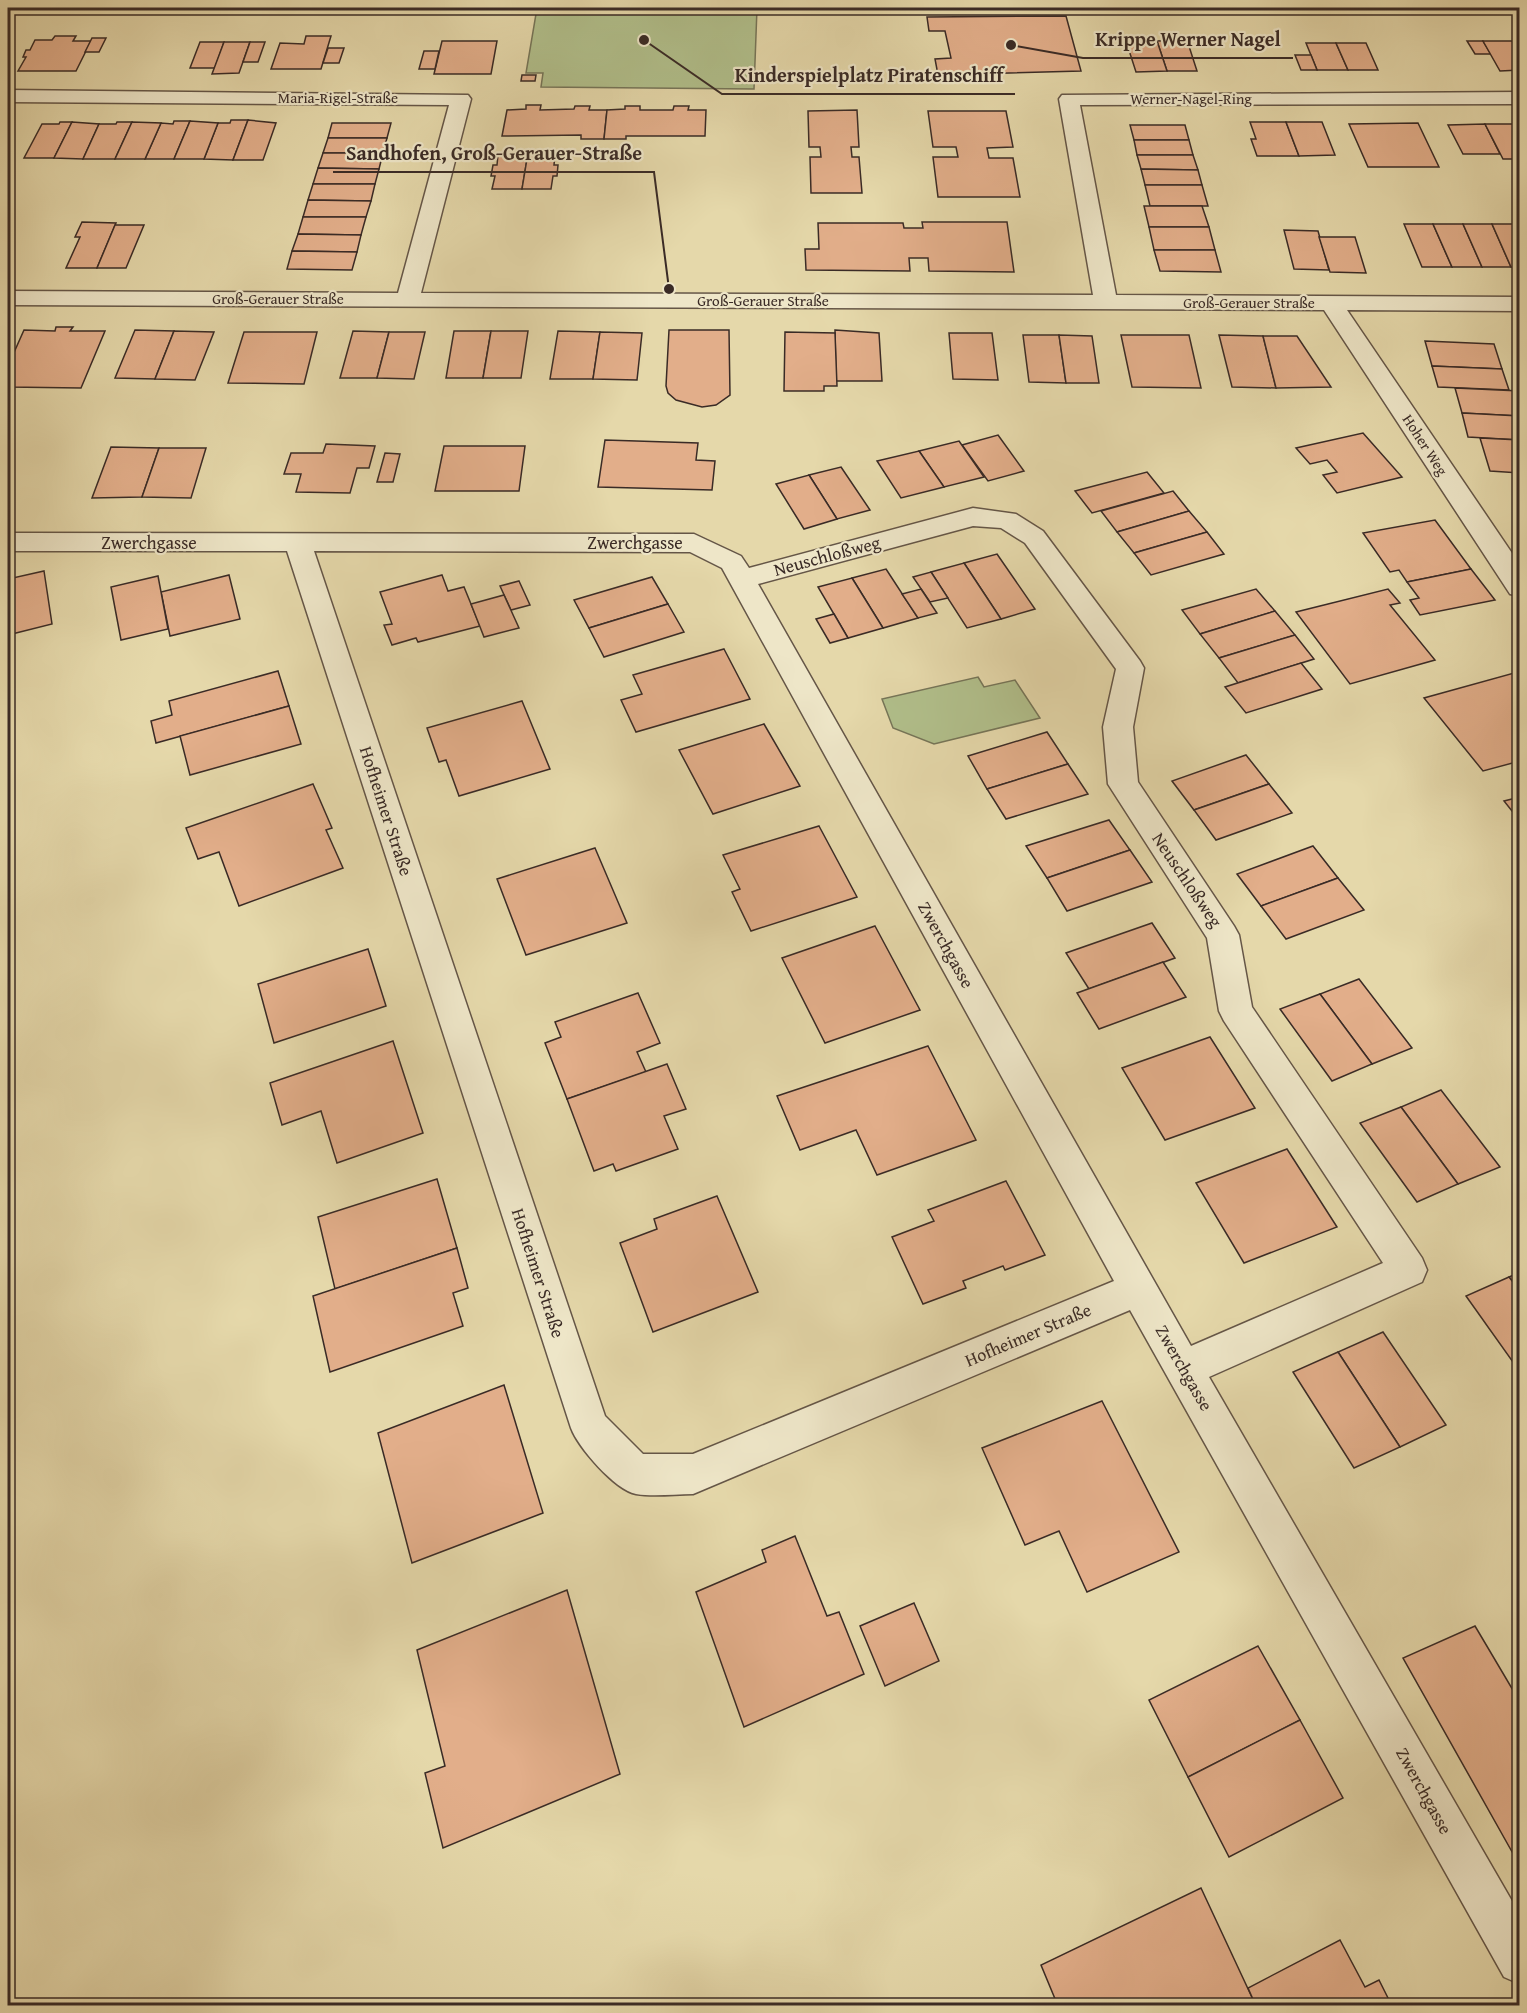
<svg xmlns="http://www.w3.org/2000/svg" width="1527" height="2013" viewBox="0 0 1527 2013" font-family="'Gentium Book Plus',serif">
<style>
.green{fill:#b1bf8b;stroke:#767558;stroke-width:1.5}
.building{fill:#e2ae8a;stroke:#3a2b26;stroke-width:1.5}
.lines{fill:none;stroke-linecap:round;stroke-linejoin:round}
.minor-casing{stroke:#655647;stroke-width:3}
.minor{fill:#eee6c8;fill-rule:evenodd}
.labels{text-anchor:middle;stroke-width:4.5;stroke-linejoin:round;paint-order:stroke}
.far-street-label{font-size:15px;fill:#3a2b26;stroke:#eee6c8}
.street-label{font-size:18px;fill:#3a2b26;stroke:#eee6c8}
.leader{fill:none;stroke:#3a2b26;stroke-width:2}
.callout-dot{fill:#3a2b26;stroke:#eee6c8;stroke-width:2}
.callout-label{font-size:20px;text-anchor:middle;font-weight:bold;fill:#3a2b26;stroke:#eee6c8;stroke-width:4.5;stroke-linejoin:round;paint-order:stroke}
</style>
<rect width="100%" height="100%" fill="#e5d8aa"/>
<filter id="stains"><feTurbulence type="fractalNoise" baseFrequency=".00333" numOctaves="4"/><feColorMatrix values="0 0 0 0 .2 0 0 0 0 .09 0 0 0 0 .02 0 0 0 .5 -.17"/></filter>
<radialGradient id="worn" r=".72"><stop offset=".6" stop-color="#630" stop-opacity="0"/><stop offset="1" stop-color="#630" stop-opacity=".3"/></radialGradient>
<g class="green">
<polygon points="537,8 757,8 754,89 541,87 543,73 526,73"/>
<polygon points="978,677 984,687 1015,680 1040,718 934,744 893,728 882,699"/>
</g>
<g class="building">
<polygon points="1066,16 1081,71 938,75 935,59 951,58 945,31 929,31 927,17"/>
<polygon points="55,36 76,36 73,41 91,41 76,71 18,71 26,57 23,57 26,50 30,50 35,40 52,40"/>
<polygon points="306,36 331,36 321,69 271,69 280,43 304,44"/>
<polygon points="92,38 106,38 99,52 85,52"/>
<polygon points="1187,40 1197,71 1167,71 1157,41"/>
<polygon points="442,41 497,41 491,74 434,74"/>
<polygon points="1126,41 1157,41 1167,71 1136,72"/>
<polygon points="1467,41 1483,41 1491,54 1475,54"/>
<polygon points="1483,41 1512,41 1520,54 1520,70 1500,71"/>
<polygon points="200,42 224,42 215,68 190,68"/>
<polygon points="224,42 250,42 239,73 212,74"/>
<polygon points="250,42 265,42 258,62 243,62"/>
<polygon points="1306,43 1336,43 1348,70 1317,70"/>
<polygon points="1336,43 1366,43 1378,70 1348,70"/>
<polygon points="328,48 344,48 339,63 323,63"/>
<polygon points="424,51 439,51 435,69 419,69"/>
<polygon points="1295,55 1311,55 1317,70 1301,70"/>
<polygon points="522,75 536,75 535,81 521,81"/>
<polygon points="526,105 541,105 540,110 574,109 575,106 590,106 589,110 607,110 604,139 581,139 581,135 502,136 507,110 526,109"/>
<polygon points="625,106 640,106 640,110 673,110 674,106 689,106 688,110 706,110 705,136 626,136 626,139 604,139 607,110 625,109"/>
<polygon points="857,110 859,147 851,147 852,157 859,157 862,193 811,193 810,157 821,157 820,147 809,147 808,111"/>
<polygon points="928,111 1006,111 1013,147 987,148 989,158 1013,158 1020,197 938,197 933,157 958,157 956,147 933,147"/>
<polygon points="231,120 248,120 233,160 204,159 218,123 230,123"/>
<polygon points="248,120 276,123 263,160 233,160"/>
<polygon points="174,121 190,121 174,159 145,159 161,123 173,124"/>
<polygon points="190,121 218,123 204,159 174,159"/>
<polygon points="60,122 72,122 54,158 24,158 42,124 59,124"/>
<polygon points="72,122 99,124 83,159 54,158"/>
<polygon points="117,122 132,122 115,159 83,159 99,124 116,124"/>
<polygon points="132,122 161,123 145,159 115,159"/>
<polygon points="1250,122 1286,122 1299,156 1257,156 1251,139 1256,139"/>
<polygon points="1286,122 1322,122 1335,155 1299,156"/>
<polygon points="332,123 391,123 387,138 328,138"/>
<polygon points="1418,123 1439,167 1368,167 1349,124"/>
<polygon points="1485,124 1500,154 1463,154 1448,125"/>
<polygon points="1485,124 1520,124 1520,159 1503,159"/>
<polygon points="1130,125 1185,125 1189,140 1134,140"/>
<polygon points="328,138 387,138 383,153 323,153"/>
<polygon points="1134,140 1189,140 1193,155 1137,155"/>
<polygon points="323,153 383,153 379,169 318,168"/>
<polygon points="512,153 528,153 522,189 492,189 495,176 491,176 493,165 497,165 498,155 512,155"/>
<polygon points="528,153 555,155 554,165 558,165 557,176 553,176 551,189 522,189"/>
<polygon points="1137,155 1193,155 1198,170 1141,169"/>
<polygon points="318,168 379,169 375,184 313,184"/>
<polygon points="1141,169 1198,170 1202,185 1145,185"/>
<polygon points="313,184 375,184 371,201 308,200"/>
<polygon points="1145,185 1202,185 1208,206 1150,206"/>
<polygon points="308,200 371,201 366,217 303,217"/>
<polygon points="1144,206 1202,206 1209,227 1149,227"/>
<polygon points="303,217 366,217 361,235 298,234"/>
<polygon points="82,222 116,223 97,268 66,268 80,237 75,237"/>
<polygon points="922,222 1007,222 1014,272 929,271 928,258 909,258 910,271 806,270 805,249 819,249 818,223 903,223 904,228 923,228"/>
<polygon points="1404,224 1433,224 1452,267 1422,267"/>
<polygon points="1433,224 1463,224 1482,267 1452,267"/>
<polygon points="1463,224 1492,224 1511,267 1482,267"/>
<polygon points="1492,224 1520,224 1520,267 1511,267"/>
<polygon points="115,225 144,225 126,268 97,268"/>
<polygon points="1149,227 1209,227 1215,250 1154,250"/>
<polygon points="1284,230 1318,231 1329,270 1294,269"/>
<polygon points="298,234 361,235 357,252 292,251"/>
<polygon points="1319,237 1355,237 1366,273 1330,272"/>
<polygon points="1154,250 1215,250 1221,272 1160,271"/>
<polygon points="292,251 357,252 352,270 287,269"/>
<polygon points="56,327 73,327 70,331 105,331 81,388 8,387 8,366 24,330 55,331"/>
<polygon points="135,330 174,331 155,379 115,378"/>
<polygon points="669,330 729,330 730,395 716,405 702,407 676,400 668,393 666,386"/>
<polygon points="835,330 879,333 882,381 836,381"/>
<polygon points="174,331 214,332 195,380 155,379"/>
<polygon points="353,331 389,332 377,378 340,378"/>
<polygon points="454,331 491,331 483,378 446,378"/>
<polygon points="491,331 528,331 521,378 483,378"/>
<polygon points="558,331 600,332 593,379 550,379"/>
<polygon points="244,332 317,332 304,384 228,383"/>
<polygon points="389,332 425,332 414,379 377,378"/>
<polygon points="600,332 642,333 637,380 593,379"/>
<polygon points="785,332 835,333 837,386 824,386 824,391 784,391"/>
<polygon points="949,333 992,333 998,380 953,379"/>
<polygon points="1023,335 1059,335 1066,383 1029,382"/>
<polygon points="1059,335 1092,336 1099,383 1066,383"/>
<polygon points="1121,335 1189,335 1201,388 1132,387"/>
<polygon points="1219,335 1263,336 1276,388 1232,387"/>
<polygon points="1263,336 1297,336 1331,387 1276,388"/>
<polygon points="1425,341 1494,344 1502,369 1432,366"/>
<polygon points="1432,366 1502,369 1509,390 1438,387"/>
<polygon points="1455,388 1520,391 1520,416 1462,413"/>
<polygon points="1462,413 1520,416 1520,440 1468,437"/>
<polygon points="1363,433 1402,477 1337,493 1323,475 1337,472 1327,460 1310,464 1296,448"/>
<polygon points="998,435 1024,471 988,481 962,445"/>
<polygon points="1480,438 1520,440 1520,473 1490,471"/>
<polygon points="605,440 698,443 696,460 715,461 712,490 598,487"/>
<polygon points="959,441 984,477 944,487 919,451"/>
<polygon points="326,444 375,446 369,468 357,468 350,493 296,492 301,474 284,474 291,453 323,453"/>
<polygon points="444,446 525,446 519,491 435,491"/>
<polygon points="111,447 159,448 142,497 92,498"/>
<polygon points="159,448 206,448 191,498 142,497"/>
<polygon points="919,451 944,487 901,498 877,461"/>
<polygon points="385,453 400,454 393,482 377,482"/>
<polygon points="841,467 870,510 837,519 809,475"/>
<polygon points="1147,472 1164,493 1092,513 1075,491"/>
<polygon points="809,475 837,519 804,529 776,484"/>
<polygon points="1173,491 1189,511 1117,532 1101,511"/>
<polygon points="1189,511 1207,532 1134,553 1117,532"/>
<polygon points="1435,520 1471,569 1407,582 1399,570 1390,572 1363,533"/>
<polygon points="1207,532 1224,554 1151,575 1134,553"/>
<polygon points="997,554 1035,609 1001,619 964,563"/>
<polygon points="964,563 1001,619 967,628 931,572"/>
<polygon points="886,569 918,618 883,628 852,578"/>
<polygon points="1471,569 1495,600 1420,615 1410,600 1419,598 1407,582"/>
<polygon points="44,571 52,624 8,635 8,579"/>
<polygon points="931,572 948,598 930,602 913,577"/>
<polygon points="229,575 240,619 170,636 161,592"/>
<polygon points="442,575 448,591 464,587 480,626 418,642 416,638 392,645 384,625 392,624 380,592"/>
<polygon points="158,576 168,629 121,640 111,587"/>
<polygon points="652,577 668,604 589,628 574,600"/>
<polygon points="852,578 883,628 848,638 818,587"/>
<polygon points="519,581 530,605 511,610 500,586"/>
<polygon points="921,589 937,613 918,618 902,594"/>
<polygon points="1256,589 1275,611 1200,634 1182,610"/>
<polygon points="1388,589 1400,603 1390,605 1435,660 1350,684 1296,612"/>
<polygon points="504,595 519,628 484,637 471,604"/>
<polygon points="668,604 684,632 604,657 589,628"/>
<polygon points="1275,611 1295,635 1219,658 1200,634"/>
<polygon points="834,614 848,638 830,643 816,619"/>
<polygon points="1295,635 1314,659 1238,683 1219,658"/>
<polygon points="724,649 750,699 636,732 621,700 642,694 633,675"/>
<polygon points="1301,663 1322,689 1246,713 1225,687"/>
<polygon points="278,671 289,706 156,743 151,721 172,715 169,701"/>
<polygon points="1514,673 1520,679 1520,761 1483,771 1424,698"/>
<polygon points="522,701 550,769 459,796 446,760 439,762 427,728"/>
<polygon points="289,706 301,744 190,775 180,736"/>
<polygon points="764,724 800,786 713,814 679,750"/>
<polygon points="1047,732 1068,764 987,789 968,756"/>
<polygon points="1246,755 1269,784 1194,810 1172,781"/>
<polygon points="1068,764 1088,794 1006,819 987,789"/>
<polygon points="313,784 332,828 326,830 343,868 239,906 219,852 198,859 186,828"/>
<polygon points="1269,784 1292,813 1216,840 1194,810"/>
<polygon points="1520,797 1520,821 1504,801"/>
<polygon points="1109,820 1130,850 1047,878 1026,846"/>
<polygon points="819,826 857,897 751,931 732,892 740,889 723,855"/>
<polygon points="1313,846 1338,878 1261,906 1237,874"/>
<polygon points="595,848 627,923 526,955 497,879"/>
<polygon points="1130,850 1152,882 1067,911 1047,878"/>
<polygon points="1338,878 1364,910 1286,939 1261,906"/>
<polygon points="1152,923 1175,958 1089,989 1066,953"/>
<polygon points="875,926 920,1010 825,1043 782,958"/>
<polygon points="368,949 386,1006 274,1043 258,984"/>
<polygon points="1163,962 1186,997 1099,1029 1077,993"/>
<polygon points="1359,979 1412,1048 1372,1064 1320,994"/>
<polygon points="638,993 660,1043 637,1052 646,1072 567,1099 545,1043 561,1037 555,1022"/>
<polygon points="1320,994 1372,1064 1332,1081 1280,1009"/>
<polygon points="1210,1037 1255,1108 1165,1140 1122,1068"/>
<polygon points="393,1041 423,1133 337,1163 321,1111 282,1125 270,1083"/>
<polygon points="928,1046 976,1140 877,1175 856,1130 800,1150 777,1096"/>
<polygon points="667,1064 686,1109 664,1116 678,1149 616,1171 613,1164 594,1171 567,1099"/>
<polygon points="1441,1090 1500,1167 1458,1184 1401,1107"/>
<polygon points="1401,1107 1458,1184 1417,1202 1360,1123"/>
<polygon points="1287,1149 1337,1227 1244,1263 1196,1183"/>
<polygon points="437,1179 457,1248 335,1289 318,1217"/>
<polygon points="1006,1181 1045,1255 1005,1270 1003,1266 963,1281 966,1288 923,1304 892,1237 934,1221 928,1210"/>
<polygon points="717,1196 758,1292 653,1332 620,1243 657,1229 654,1219"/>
<polygon points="457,1248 468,1288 453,1293 463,1326 330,1372 313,1296"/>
<polygon points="1520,1272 1520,1291 1509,1277"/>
<polygon points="1509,1277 1520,1291 1520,1372 1466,1296"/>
<polygon points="1383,1332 1446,1425 1400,1447 1338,1352"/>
<polygon points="1338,1352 1400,1447 1354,1468 1293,1372"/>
<polygon points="504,1385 543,1513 412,1563 378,1433"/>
<polygon points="1102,1401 1179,1552 1087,1592 1059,1531 1025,1545 982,1448"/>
<polygon points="14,1501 11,1629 8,1630 8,1503"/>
<polygon points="795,1536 827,1616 839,1612 864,1674 744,1727 696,1592 766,1562 762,1550"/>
<polygon points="567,1590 620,1774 443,1848 425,1773 445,1766 417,1650"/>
<polygon points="914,1603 939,1661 885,1686 860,1626"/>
<polygon points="1475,1626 1520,1702 1520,1866 1403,1658"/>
<polygon points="1258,1646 1300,1720 1188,1777 1149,1700"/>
<polygon points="1300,1720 1343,1798 1229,1857 1188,1777"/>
<polygon points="1201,1888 1256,2006 1058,2006 1041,1965"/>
<polygon points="1340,1940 1365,1987 1379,1980 1392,2006 1256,2006 1248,1988"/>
</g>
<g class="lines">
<defs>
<g id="minor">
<polygon points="8,90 468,95 471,99 421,293 1093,295 1059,99 1062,95 1520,92 1520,104 1080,105 1116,295 1520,297 1520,311 1347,310 1520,565 1520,596 1510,594 1324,310 8,305 8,291 398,293 449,105 8,102"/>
<path d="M973,508l43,6 27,17 97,130 4,7 -11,59 5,55 96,144 5,9 13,72 170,251 5,12 -5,12 -213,95 311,538v69l-16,-7 -374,-667 -437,184c-18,0 -39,3 -57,0 -21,-4 -58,-47 -65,-66l-284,-877h-279v-18l686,1 47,22 8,12zM973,526l28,2 24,15 91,126 -13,58 5,57 99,154 12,73 5,10 159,242 -192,83 -433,-762zM314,551l376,1 32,16 392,713 -421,173h-50l-38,-38z"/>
</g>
</defs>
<use href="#minor" class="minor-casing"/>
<use href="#minor" class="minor"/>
</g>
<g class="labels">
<g class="far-street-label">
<text x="338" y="103">Maria-Rigel-Straße</text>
<text x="1191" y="104">Werner-Nagel-Ring</text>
<text x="278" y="304">Groß-Gerauer Straße</text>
<text x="763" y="306">Groß-Gerauer Straße</text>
<text x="1249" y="308">Groß-Gerauer Straße</text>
<text transform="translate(1425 445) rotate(57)" y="5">Hoher Weg</text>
</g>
<g class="street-label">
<text x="149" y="549">Zwerchgasse</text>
<text x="635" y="549">Zwerchgasse</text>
<text transform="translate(827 556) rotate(-15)" y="6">Neuschloßweg</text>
<text transform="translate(386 811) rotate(72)" y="6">Hofheimer Straße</text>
<text transform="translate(1187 880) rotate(56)" y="6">Neuschloßweg</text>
<text transform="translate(946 945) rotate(61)" y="6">Zwerchgasse</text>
<text transform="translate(538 1273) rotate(72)" y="6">Hofheimer Straße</text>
<text transform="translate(1028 1335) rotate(-23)" y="6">Hofheimer Straße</text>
<text transform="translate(1184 1368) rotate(60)" y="6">Zwerchgasse</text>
<text transform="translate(1424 1791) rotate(61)" y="6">Zwerchgasse</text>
</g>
</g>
<path class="leader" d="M1011 45L1083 58H1293M644 40L722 94H1015M669 289L654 172H333"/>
<g class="callout-dot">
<circle cx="1011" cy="45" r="6"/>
<circle cx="644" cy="40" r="6"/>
<circle cx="669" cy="289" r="6"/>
</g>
<g class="callout-label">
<text x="1188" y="46">Krippe Werner Nagel</text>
<text x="869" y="82">Kinderspielplatz Piratenschiff</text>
<text x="494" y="160">Sandhofen, Groß-Gerauer-Straße</text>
</g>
<rect width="1527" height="2013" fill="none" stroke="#e5d8aa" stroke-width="30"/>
<rect x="9" y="9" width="1509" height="1995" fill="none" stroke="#3a2b26" stroke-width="3"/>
<rect x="15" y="15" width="1497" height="1983" fill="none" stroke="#3a2b26" stroke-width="1.5"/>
<rect width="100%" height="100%" filter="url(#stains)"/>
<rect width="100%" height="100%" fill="url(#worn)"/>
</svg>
